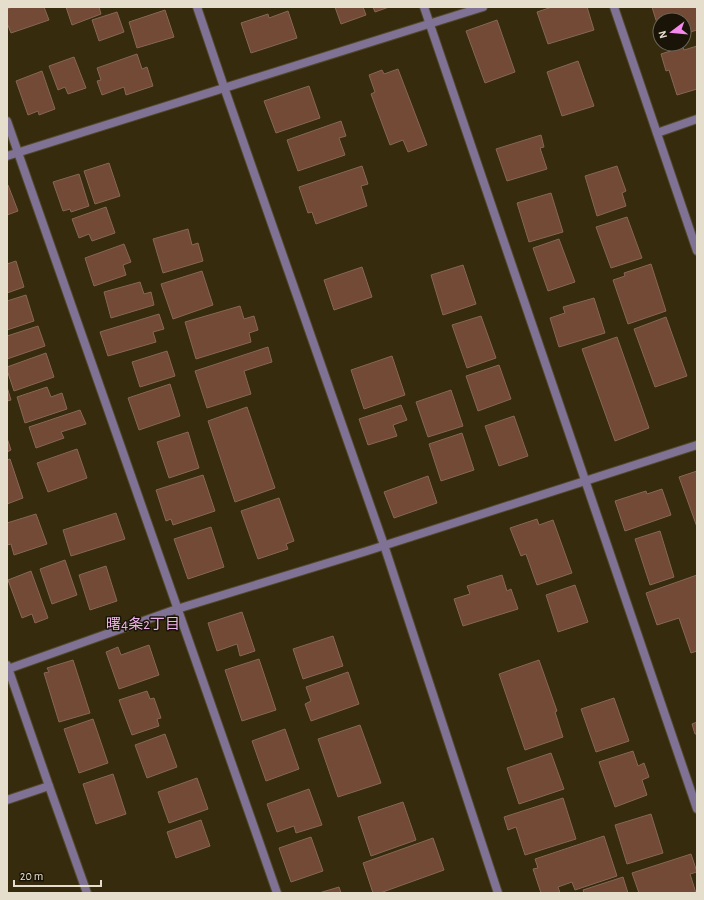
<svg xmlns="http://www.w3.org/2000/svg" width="704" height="900" viewBox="0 0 704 900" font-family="'Alegreya Sans','Noto Sans JP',sans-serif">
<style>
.building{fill:#724a36;stroke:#876656}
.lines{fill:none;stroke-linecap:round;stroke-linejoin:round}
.street-casing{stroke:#52482b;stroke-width:10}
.street{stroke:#7f7295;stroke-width:8}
.labels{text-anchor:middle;stroke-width:3;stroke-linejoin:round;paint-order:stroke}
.neighbourhood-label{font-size:15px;fill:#efb2e8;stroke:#191407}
</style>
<rect width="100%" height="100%" fill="#362b0c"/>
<g class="building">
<polygon points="12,7 44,7 49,20 11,33 7,23 7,9"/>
<polygon points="66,7 99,7 101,14 72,25"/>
<polygon points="335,7 363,7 366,15 341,24"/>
<polygon points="373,7 389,7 375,12"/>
<polygon points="552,7 587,7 594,30 548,44 537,12"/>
<polygon points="652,7 697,7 697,30 684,34 684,20 660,20 660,33"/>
<polygon points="165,10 174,37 137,48 129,22"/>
<polygon points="288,11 297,38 251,53 241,23 268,14 269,18"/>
<polygon points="117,12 124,32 99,41 92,20"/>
<polygon points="497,20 515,72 485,83 466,31"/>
<polygon points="697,46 697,89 677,95 669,70 666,71 661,54 683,47 684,50"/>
<polygon points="137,54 142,69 147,67 153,86 126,95 124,87 102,95 97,81 101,80 97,68"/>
<polygon points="74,57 86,88 68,94 65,87 58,90 49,66"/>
<polygon points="578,61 594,106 562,116 547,72"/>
<polygon points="398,69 427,145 408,152 403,140 390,145 371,94 375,92 369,75 382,70 384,74"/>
<polygon points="42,71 55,109 39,115 38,111 28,115 16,81"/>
<polygon points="309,86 320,118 276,133 264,101"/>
<polygon points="341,121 346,136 339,138 345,155 298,171 287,140"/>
<polygon points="541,135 544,147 540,148 547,169 507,181 496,149"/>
<polygon points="109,163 120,196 95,204 84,171"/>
<polygon points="362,166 368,184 361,186 367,206 316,224 312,212 308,213 299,187"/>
<polygon points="617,166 626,191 622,193 626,206 597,216 585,176"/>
<polygon points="79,174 89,206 71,212 70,209 63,211 53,182"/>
<polygon points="7,185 8,185 18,211 7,215"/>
<polygon points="551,193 563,232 529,242 517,203"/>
<polygon points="106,207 115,233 92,241 89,234 79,238 72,219"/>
<polygon points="627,217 642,258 611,268 596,227"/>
<polygon points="188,229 192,245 198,243 203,261 163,273 153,239"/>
<polygon points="559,239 575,282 548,291 533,248"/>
<polygon points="124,244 131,262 123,265 126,275 94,286 85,258"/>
<polygon points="16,261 24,287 7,293 7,264"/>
<polygon points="651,264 666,311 628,324 613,280 625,276 624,273"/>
<polygon points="463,265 476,304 443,315 431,275"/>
<polygon points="362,267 372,297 334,310 324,280"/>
<polygon points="202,271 213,305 173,319 161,284"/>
<polygon points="140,282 144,294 151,292 154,305 111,318 104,292"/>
<polygon points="26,295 34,321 7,330 7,301"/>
<polygon points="594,298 605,333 559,347 550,318 565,313 563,307"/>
<polygon points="240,306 244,319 254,316 258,330 249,333 251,342 196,359 185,322"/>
<polygon points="159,314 164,329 153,332 156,342 108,356 100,332"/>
<polygon points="481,316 496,358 467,368 452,325"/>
<polygon points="666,317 687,376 655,387 634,329"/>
<polygon points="38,326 45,346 7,359 7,336"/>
<polygon points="617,337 649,428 615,441 582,349"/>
<polygon points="268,347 272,362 244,371 251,394 207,408 195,371"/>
<polygon points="167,351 175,376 140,387 132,362"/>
<polygon points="46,353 54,377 14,391 7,370 7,367"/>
<polygon points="392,356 405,395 364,409 351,370"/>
<polygon points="499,365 511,399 478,411 466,376"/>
<polygon points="170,384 180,416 139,430 128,398"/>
<polygon points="7,387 11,400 7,401"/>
<polygon points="47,387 51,397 62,393 67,409 25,423 17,397"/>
<polygon points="451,390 463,426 428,437 416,402"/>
<polygon points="401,405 407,420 393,425 397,436 368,445 359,419"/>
<polygon points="247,407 275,488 235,502 208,421"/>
<polygon points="80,410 86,424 61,432 64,438 36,448 29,427"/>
<polygon points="514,416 528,456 499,466 485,426"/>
<polygon points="188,432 199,468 169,478 157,442"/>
<polygon points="462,433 474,470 441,481 429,444"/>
<polygon points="7,438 11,450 7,452"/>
<polygon points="77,449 87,478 48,492 37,463"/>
<polygon points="10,459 23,498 7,504 7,460"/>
<polygon points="697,471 697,527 679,477"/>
<polygon points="203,475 215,511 173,525 171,519 166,521 156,490"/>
<polygon points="428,476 437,503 394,518 384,492"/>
<polygon points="662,489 671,515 625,531 615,501 646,491 647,494"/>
<polygon points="279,498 294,541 286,544 288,549 258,559 241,511"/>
<polygon points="116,513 125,539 71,556 63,530"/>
<polygon points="36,514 47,544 14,555 11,544 7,545 7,523"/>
<polygon points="537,519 539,525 553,520 572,573 537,585 526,554 521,556 510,528"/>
<polygon points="211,527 224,567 188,579 174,539"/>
<polygon points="660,531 674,577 650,585 635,539"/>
<polygon points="65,560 77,595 52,604 40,569"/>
<polygon points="106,566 117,601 90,610 79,575"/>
<polygon points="31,571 48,618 35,623 32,614 22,618 8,580"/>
<polygon points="502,575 507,591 511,589 518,609 463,626 454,599 470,594 467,586"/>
<polygon points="697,575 697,651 691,653 679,618 657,625 646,593"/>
<polygon points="575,585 588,622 558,632 546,595"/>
<polygon points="242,612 255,651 240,656 237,644 217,651 208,623"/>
<polygon points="333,636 343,666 303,679 293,649"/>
<polygon points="149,645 159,675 119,689 106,652 118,647 121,655"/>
<polygon points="259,659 276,710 242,721 225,670"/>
<polygon points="73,660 90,713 59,722 44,673 49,672 47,668"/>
<polygon points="539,660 557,711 555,712 563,737 525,750 499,674"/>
<polygon points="348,672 359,704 311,721 305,704 311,701 306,687"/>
<polygon points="147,691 150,699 154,698 161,718 157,719 159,726 132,735 119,700"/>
<polygon points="614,698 629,741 596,752 581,709"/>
<polygon points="93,719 108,763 79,773 64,729"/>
<polygon points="697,722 697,734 695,734 692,724"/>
<polygon points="360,725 381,783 338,797 318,739"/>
<polygon points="285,729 299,769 266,781 252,741"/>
<polygon points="165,734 177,767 147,778 135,745"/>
<polygon points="633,751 638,766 644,763 649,777 642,780 647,795 615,807 599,762"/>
<polygon points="551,753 564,789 519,804 507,768"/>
<polygon points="113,774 126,814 96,824 83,784"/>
<polygon points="197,778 208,809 169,823 158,792"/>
<polygon points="309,789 322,825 296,833 294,826 277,832 267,804"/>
<polygon points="563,798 576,839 525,855 516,827 508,830 504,817"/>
<polygon points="403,802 416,840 371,856 358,817"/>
<polygon points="651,814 663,853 627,864 615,825"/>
<polygon points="201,820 210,846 176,858 167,832"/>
<polygon points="604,836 617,876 575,890 572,882 558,887 560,893 541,893 533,869 538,868 535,859"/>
<polygon points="311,837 323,871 291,882 279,848"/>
<polygon points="433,838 444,870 380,893 373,893 363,863"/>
<polygon points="691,854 697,872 690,874 696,893 639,893 632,873"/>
<polygon points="623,877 628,893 584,893 583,890"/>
<polygon points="339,887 341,893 319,893"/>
</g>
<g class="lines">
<defs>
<g id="street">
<polyline points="197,7 224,87 384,545 498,893"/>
<polyline points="424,7 697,809"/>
<polyline points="614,7 697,251"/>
<polyline points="7,121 277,893"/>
<polyline points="657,133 697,119"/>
<polyline points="7,156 483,7"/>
<polyline points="7,665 49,786 87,893"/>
<polyline points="8,669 177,609 367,551 697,445"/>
<polyline points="7,800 49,786"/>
</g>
</defs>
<use href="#street" class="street-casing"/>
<use href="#street" class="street"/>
</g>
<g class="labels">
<g class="neighbourhood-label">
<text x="143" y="629">曙4条2丁目</text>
</g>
</g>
<rect width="704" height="900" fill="none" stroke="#e5decd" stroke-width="16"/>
<g transform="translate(672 32) rotate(254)"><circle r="19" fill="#191407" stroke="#6b6556"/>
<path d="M0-3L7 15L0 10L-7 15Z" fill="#f689ee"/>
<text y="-6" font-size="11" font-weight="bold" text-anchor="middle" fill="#e5decd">N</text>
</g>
<path d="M14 880v6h87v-6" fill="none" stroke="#e5decd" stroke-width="2"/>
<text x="20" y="880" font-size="12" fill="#e5decd" stroke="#191407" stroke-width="3" paint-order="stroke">20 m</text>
</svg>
